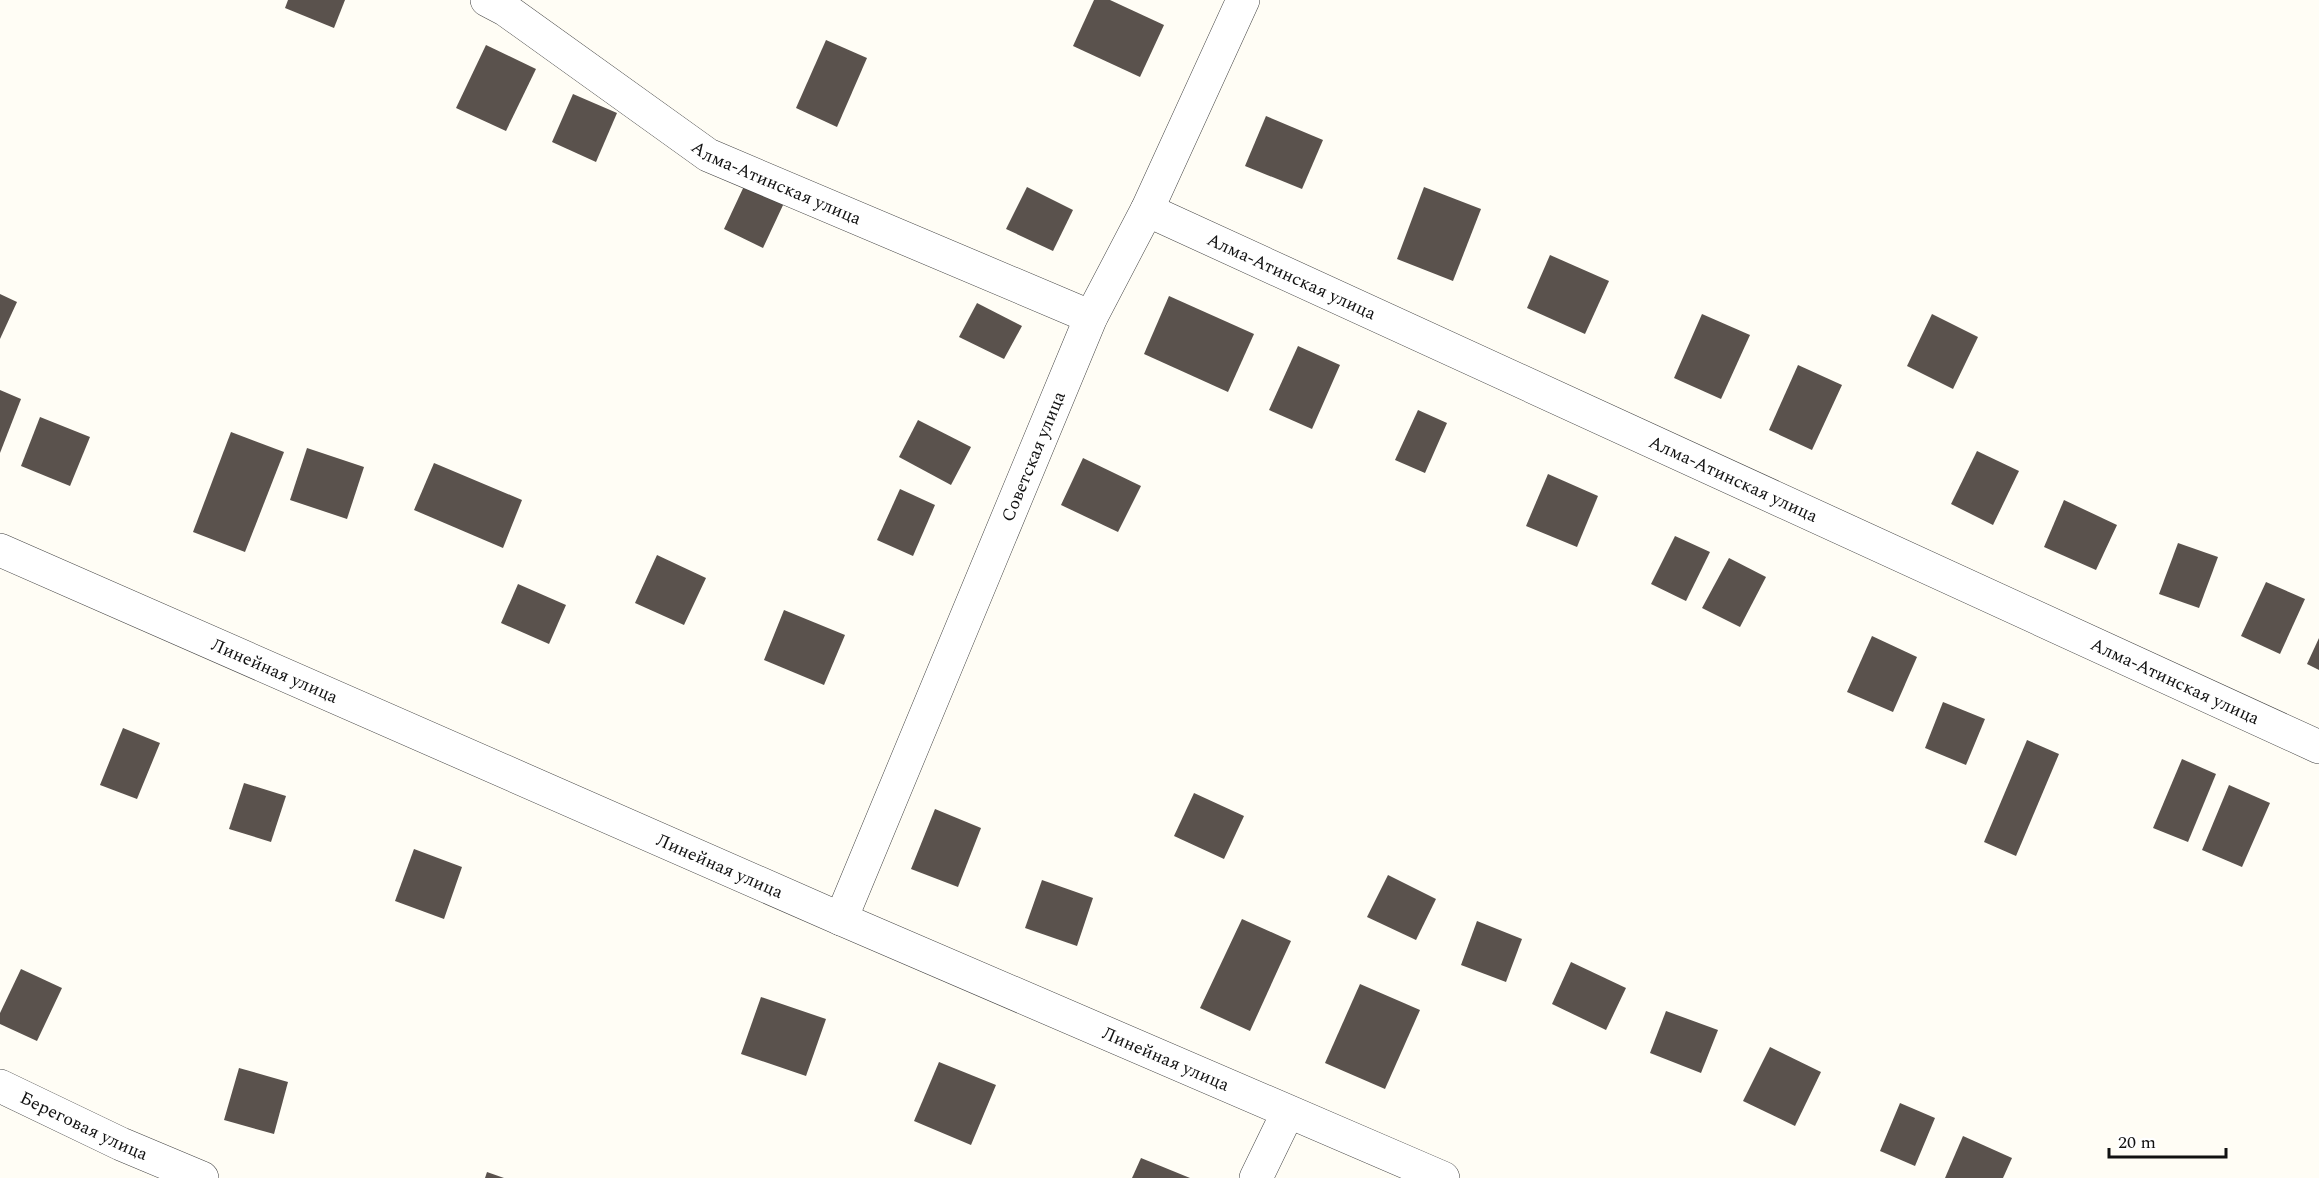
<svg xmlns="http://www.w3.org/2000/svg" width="2319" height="1178" viewBox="0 0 2319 1178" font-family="Spectral,serif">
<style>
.building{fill:#5a524d}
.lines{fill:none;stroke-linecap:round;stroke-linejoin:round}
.minor-casing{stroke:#444;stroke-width:34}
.minor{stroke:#fff;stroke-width:33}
.labels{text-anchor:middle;stroke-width:6;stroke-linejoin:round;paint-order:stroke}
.street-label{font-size:18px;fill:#111;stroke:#fff}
</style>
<rect width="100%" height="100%" fill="#fffdf5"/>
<g class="building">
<polygon points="288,0 345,0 334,28 285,8"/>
<polygon points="1094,0 1110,0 1164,25 1140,77 1073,46"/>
<polygon points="826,40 867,58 837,127 796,108"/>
<polygon points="486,45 536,69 506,131 456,108"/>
<polygon points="573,94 617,113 596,162 552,142"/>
<polygon points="1266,116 1323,140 1302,189 1245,166"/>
<polygon points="745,184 784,203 763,248 724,229"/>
<polygon points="1027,187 1073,210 1053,251 1006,229"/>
<polygon points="1424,187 1481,209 1453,281 1397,259"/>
<polygon points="1550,255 1609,281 1585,334 1527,308"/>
<polygon points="0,294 17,302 0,339"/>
<polygon points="1169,296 1254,334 1228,392 1144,354"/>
<polygon points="977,303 1022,326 1004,359 959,337"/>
<polygon points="1702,314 1750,335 1721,399 1674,378"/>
<polygon points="1932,314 1978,337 1953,389 1907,366"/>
<polygon points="1298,346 1340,365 1312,429 1269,410"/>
<polygon points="1798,365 1842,385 1812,450 1769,430"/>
<polygon points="0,390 21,399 0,453"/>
<polygon points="1418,410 1447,423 1425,473 1395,460"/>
<polygon points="40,417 90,437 70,486 21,466"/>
<polygon points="918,420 971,447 951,485 899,457"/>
<polygon points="231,432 284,452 245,552 193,532"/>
<polygon points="307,448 364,467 347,519 290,500"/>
<polygon points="1977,451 2019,471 1993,525 1951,504"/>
<polygon points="1083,458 1141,486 1118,532 1061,505"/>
<polygon points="434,463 522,500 503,548 414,510"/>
<polygon points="1548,474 1598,496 1577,547 1526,526"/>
<polygon points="900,489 935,505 913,556 877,540"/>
<polygon points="2064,500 2117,525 2096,570 2044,547"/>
<polygon points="1675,536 1710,552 1686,601 1651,584"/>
<polygon points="2178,543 2218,557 2199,608 2159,594"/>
<polygon points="657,555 706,578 684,625 635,603"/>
<polygon points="1729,558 1766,577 1740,627 1702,608"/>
<polygon points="2266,582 2305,599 2280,654 2241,636"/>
<polygon points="518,584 566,605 549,644 501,623"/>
<polygon points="784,610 845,635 824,685 764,660"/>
<polygon points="1872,636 1917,657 1893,712 1847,692"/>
<polygon points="2319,638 2319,670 2307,664"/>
<polygon points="1943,702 1985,719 1966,765 1925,748"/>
<polygon points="123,728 160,743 137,799 100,785"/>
<polygon points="2027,740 2059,754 2016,856 1984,842"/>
<polygon points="2182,759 2216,774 2188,842 2153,828"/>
<polygon points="244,783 286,796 271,842 229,829"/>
<polygon points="2229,785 2270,803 2242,867 2202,850"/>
<polygon points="1194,793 1244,816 1224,859 1174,836"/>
<polygon points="935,809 981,828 958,887 911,869"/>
<polygon points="414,849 462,867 444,919 395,901"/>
<polygon points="1388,875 1436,899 1416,940 1367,917"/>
<polygon points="1042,880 1093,898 1077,946 1025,928"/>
<polygon points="1242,919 1291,941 1250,1031 1200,1008"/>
<polygon points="1477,921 1522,939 1506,982 1461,965"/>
<polygon points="1571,962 1626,988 1606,1030 1552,1004"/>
<polygon points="21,969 62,988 37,1041 0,1024 0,1013"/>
<polygon points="1360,984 1420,1010 1385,1089 1325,1063"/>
<polygon points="761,997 826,1019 806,1076 741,1054"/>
<polygon points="1666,1011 1718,1030 1701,1073 1650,1053"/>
<polygon points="1770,1047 1821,1072 1795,1126 1743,1101"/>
<polygon points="939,1062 996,1085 971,1145 914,1121"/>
<polygon points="239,1068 288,1082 274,1134 224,1120"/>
<polygon points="1900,1103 1935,1118 1915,1166 1880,1151"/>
<polygon points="1963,1136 2012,1158 2003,1178 1945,1178"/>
<polygon points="1141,1158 1190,1178 1132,1178"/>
<polygon points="487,1172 504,1178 485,1178"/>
</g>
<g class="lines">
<defs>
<g id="minor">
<path id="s1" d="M487,0l19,10 202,145 383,162"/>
<path id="s2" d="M1147,210l1172,537"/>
<path id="s3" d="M0,550l841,369 602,259"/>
<path id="s4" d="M841,919l250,-602 56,-107 96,-210"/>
<path id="s5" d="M0,1086l121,58 81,34"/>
<polyline points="1256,1178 1288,1112"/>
</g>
</defs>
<use href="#minor" class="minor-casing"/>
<use href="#minor" class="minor"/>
</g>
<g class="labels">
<g class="street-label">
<text dy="6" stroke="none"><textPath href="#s1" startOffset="344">Алма-Атинская улица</textPath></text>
<text dy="6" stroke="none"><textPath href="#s2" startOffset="159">Алма-Атинская улица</textPath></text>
<text dy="6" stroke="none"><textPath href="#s4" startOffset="501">Советская улица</textPath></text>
<text dy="6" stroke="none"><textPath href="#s2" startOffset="645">Алма-Атинская улица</textPath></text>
<text dy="6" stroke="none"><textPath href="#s3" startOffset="300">Линейная улица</textPath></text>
<text dy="6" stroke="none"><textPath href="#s2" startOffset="1131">Алма-Атинская улица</textPath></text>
<text dy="6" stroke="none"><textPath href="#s3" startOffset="786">Линейная улица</textPath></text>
<text dy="6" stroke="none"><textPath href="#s3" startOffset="1272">Линейная улица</textPath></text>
<text dy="6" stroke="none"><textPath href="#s5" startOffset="93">Береговая улица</textPath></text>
</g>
</g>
<path d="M2109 1148v9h117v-9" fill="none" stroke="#111111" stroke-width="3"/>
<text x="2118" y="1148" font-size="18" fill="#111111" stroke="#ffffff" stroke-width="4.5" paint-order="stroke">20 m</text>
</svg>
